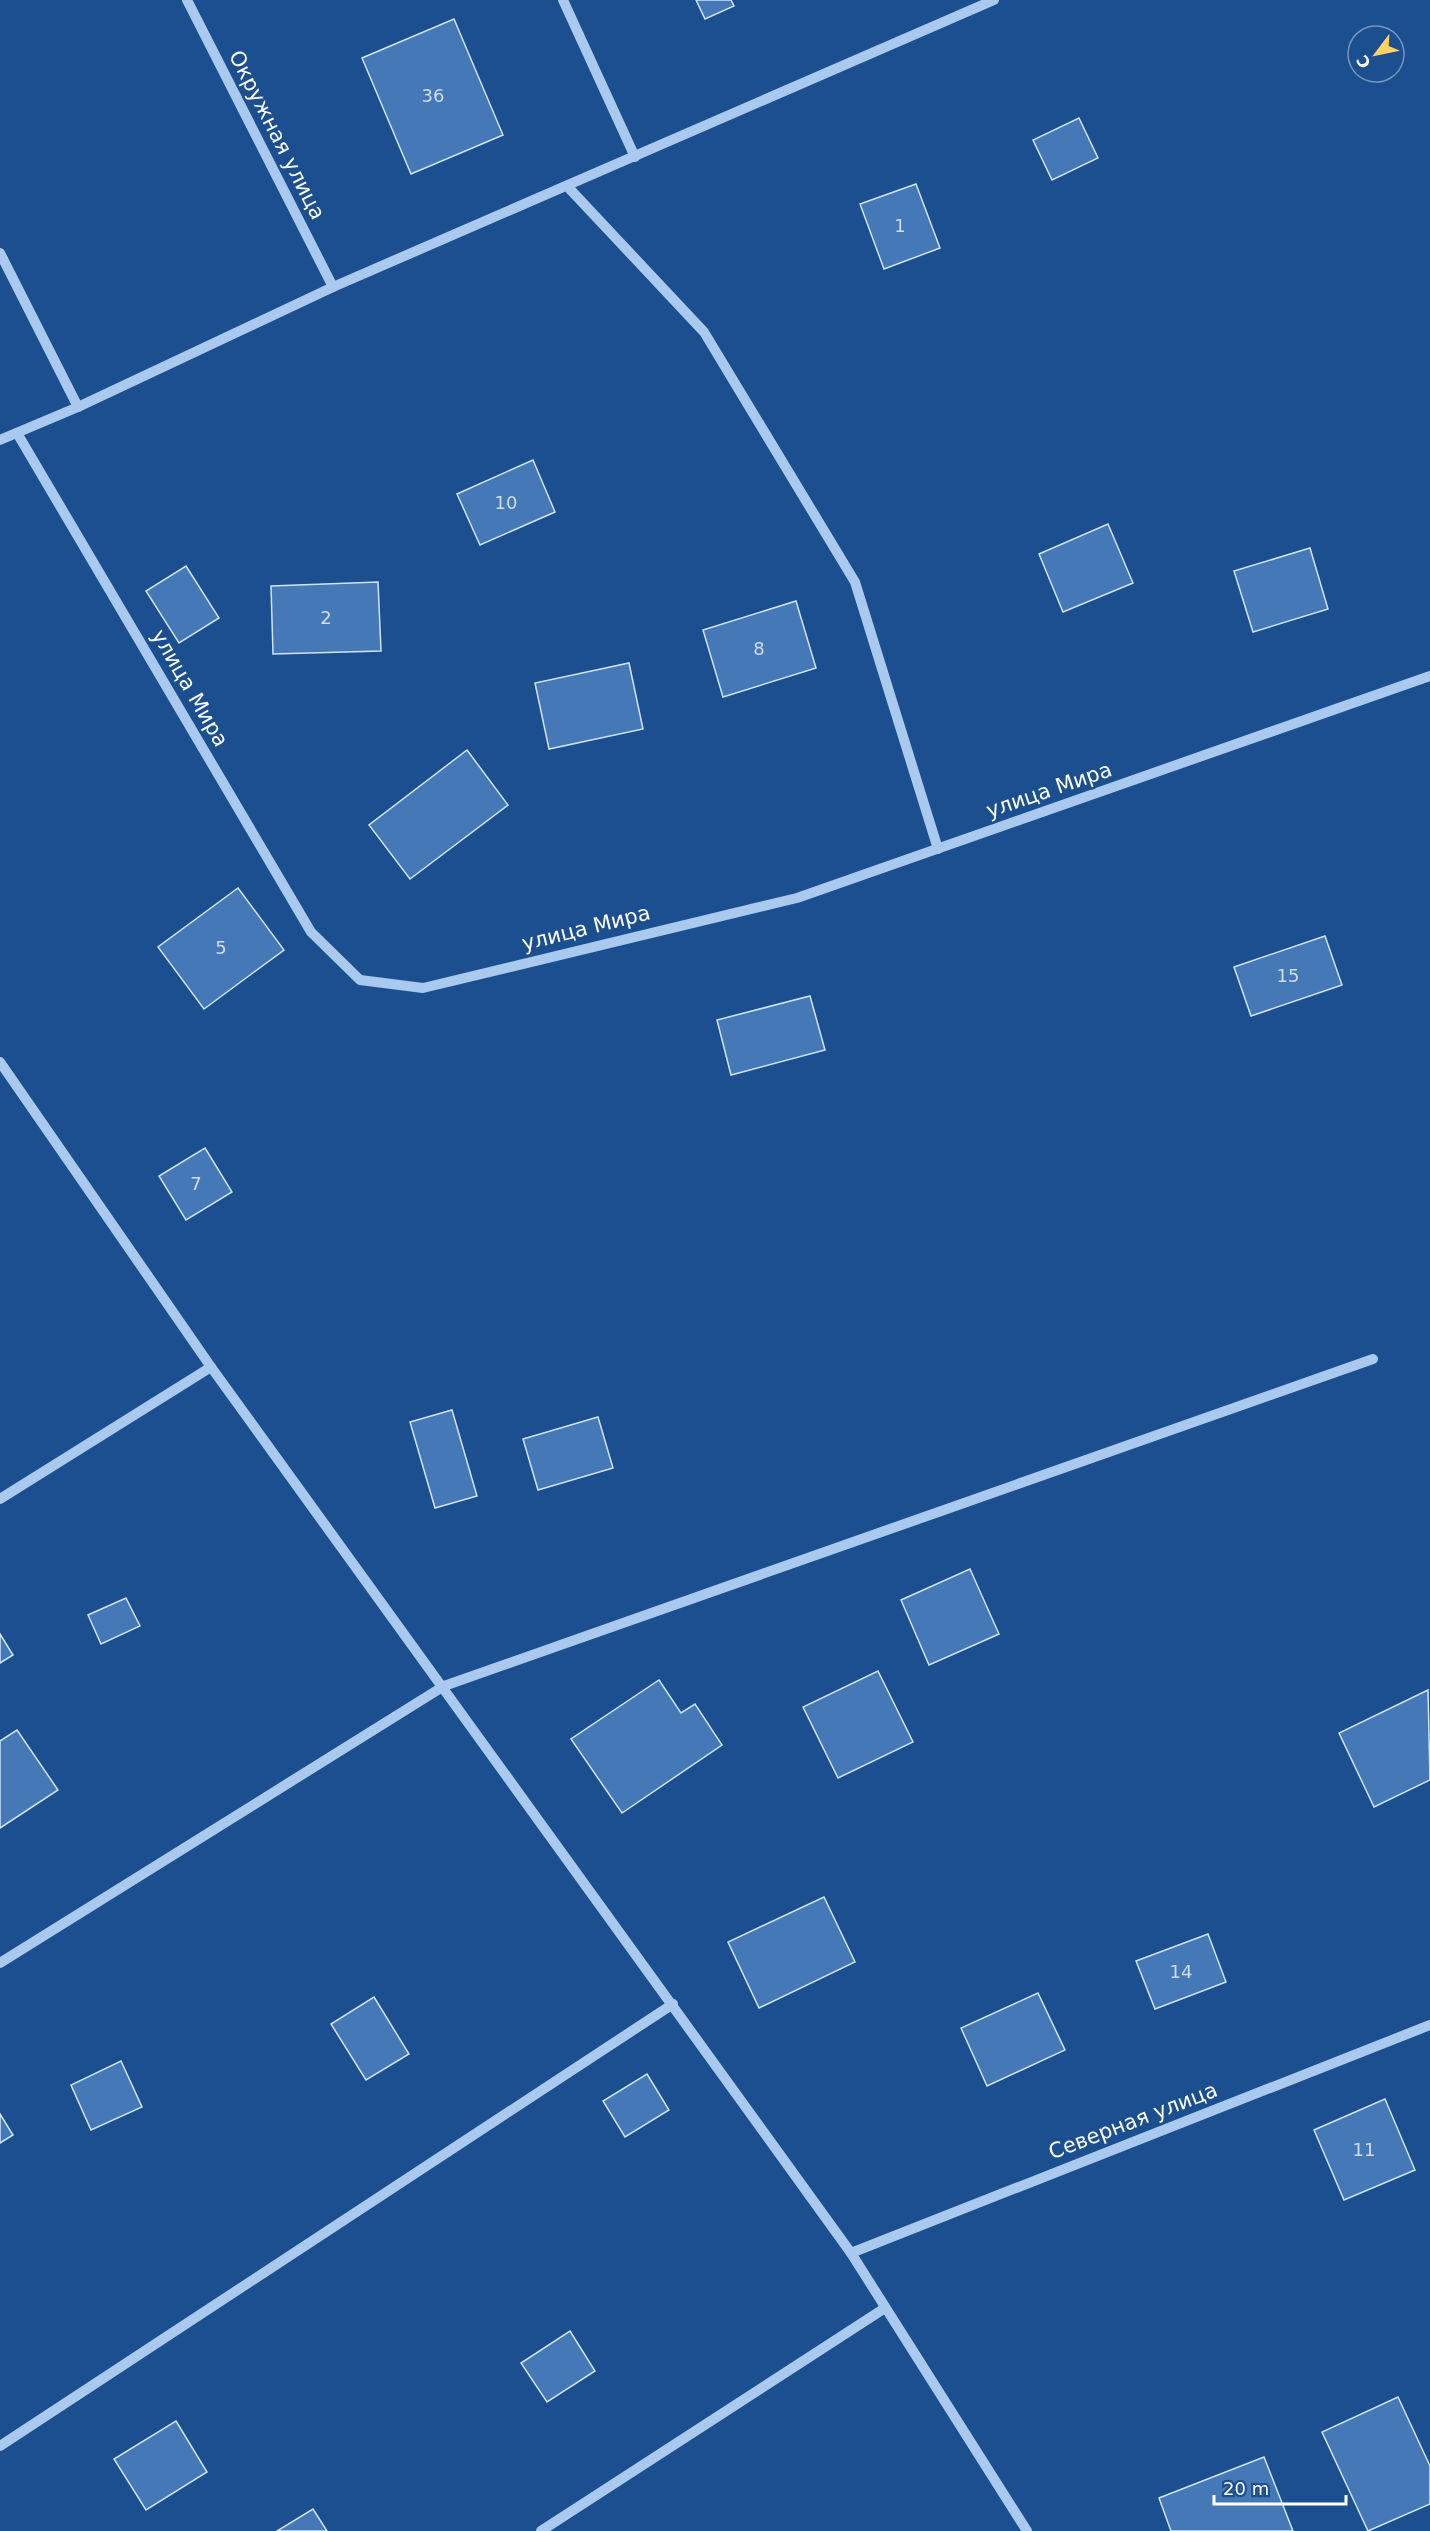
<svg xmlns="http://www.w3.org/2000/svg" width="1430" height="2531" viewBox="0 0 1430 2531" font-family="'DejaVu Sans',sans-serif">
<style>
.building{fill:#4478b7;stroke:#cfe3fa;stroke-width:1.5}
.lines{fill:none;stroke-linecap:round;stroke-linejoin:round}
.minor{stroke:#a9c9ee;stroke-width:10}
.labels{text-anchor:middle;stroke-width:5;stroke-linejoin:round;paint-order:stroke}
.number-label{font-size:18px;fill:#d0dded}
.street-label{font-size:21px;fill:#fff;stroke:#1b4f8f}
</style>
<rect width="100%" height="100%" fill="#1b4f8f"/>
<g class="building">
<polygon points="696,0 731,0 734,6 705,19"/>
<polygon points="454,19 503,135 411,174 362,58"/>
<polygon points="1079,118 1098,158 1052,180 1033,140"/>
<polygon points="916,184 940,248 884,269 860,204"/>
<polygon points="533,460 555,512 480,545 457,494"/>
<polygon points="1108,524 1133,583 1063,612 1039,554"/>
<polygon points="1310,548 1328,609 1253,632 1234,571"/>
<polygon points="186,566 219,618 179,643 146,591"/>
<polygon points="378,582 381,651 273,654 271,586"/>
<polygon points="796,601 816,668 723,697 703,630"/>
<polygon points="629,663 643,729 549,749 535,683"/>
<polygon points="467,750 508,805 410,879 369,825"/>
<polygon points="238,888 284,950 204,1009 158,947"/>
<polygon points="1325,936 1342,985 1251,1016 1234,967"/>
<polygon points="810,996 825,1050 731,1075 717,1020"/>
<polygon points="205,1148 232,1192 186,1220 159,1176"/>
<polygon points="452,1410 477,1496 435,1508 410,1422"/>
<polygon points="598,1417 613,1468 538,1490 523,1439"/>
<polygon points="970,1569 999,1634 929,1665 901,1600"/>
<polygon points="126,1598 140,1626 101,1644 88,1615"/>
<polygon points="0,1634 13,1655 0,1663"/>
<polygon points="878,1671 913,1742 838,1778 803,1707"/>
<polygon points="659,1680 681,1713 695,1704 722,1745 622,1813 571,1739"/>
<polygon points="1428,1690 1430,1780 1374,1807 1339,1733"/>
<polygon points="17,1730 58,1790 0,1828 0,1741"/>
<polygon points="824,1897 855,1962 759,2008 728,1942"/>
<polygon points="1208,1934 1226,1982 1155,2009 1136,1961"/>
<polygon points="1038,1993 1065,2050 987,2086 961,2028"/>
<polygon points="374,1997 409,2054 366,2080 331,2024"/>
<polygon points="121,2061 142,2107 91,2130 71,2085"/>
<polygon points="647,2074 669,2110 625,2137 603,2101"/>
<polygon points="1385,2099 1415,2170 1344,2200 1314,2130"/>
<polygon points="0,2114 13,2135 0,2143"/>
<polygon points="570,2331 595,2371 547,2402 521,2363"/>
<polygon points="1398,2397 1430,2466 1430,2504 1368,2531 1322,2432"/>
<polygon points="176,2421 207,2472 146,2510 114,2459"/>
<polygon points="1264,2457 1293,2531 1171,2531 1159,2498"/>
<polygon points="313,2509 327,2531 277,2531"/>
</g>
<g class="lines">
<g class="minor">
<polyline points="187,0 333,287"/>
<polyline points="563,0 635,157"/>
<polyline points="567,186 704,332 855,582 938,849"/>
<polyline points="0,253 78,407"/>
<polyline points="17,433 311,932 360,980 423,988 797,898 1430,676"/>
<polyline points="0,440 78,407 333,287 994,0"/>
<polyline points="0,1062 211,1367 851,2253 1027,2531"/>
<polyline points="0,1499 211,1367"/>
<polyline points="0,1963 444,1686 1373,1359"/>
<polyline points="851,2253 1430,2025"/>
<polyline points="0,2446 673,2004"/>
<polyline points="541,2531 885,2308"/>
</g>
</g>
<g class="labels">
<g class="number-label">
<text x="433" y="102">36</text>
<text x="900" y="232">1</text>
<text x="506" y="509">10</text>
<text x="326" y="624">2</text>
<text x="759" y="655">8</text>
<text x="221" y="954">5</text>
<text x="1288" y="982">15</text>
<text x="196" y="1190">7</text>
<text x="1181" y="1978">14</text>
<text x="1364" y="2156">11</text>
</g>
<g class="street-label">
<text transform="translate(277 135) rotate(63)" y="7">Окружная улица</text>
<text transform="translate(190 688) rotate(60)" y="7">улица Мира</text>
<text transform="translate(1049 790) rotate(-19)" y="7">улица Мира</text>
<text transform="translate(586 928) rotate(-14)" y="7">улица Мира</text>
<text transform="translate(1133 2121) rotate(-21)" y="7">Северная улица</text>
</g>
</g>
<g transform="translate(1376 54) rotate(238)"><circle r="28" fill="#1b4f8f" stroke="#7695bc" stroke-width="1.5"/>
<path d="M0-4.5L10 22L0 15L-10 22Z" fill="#ffd166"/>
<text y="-9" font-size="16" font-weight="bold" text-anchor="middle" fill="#ffffff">С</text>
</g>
<path d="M1214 2495v9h132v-9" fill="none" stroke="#ffffff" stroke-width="3"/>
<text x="1223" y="2495" font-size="18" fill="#ffffff" stroke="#1b4f8f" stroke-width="4.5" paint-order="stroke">20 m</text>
</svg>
